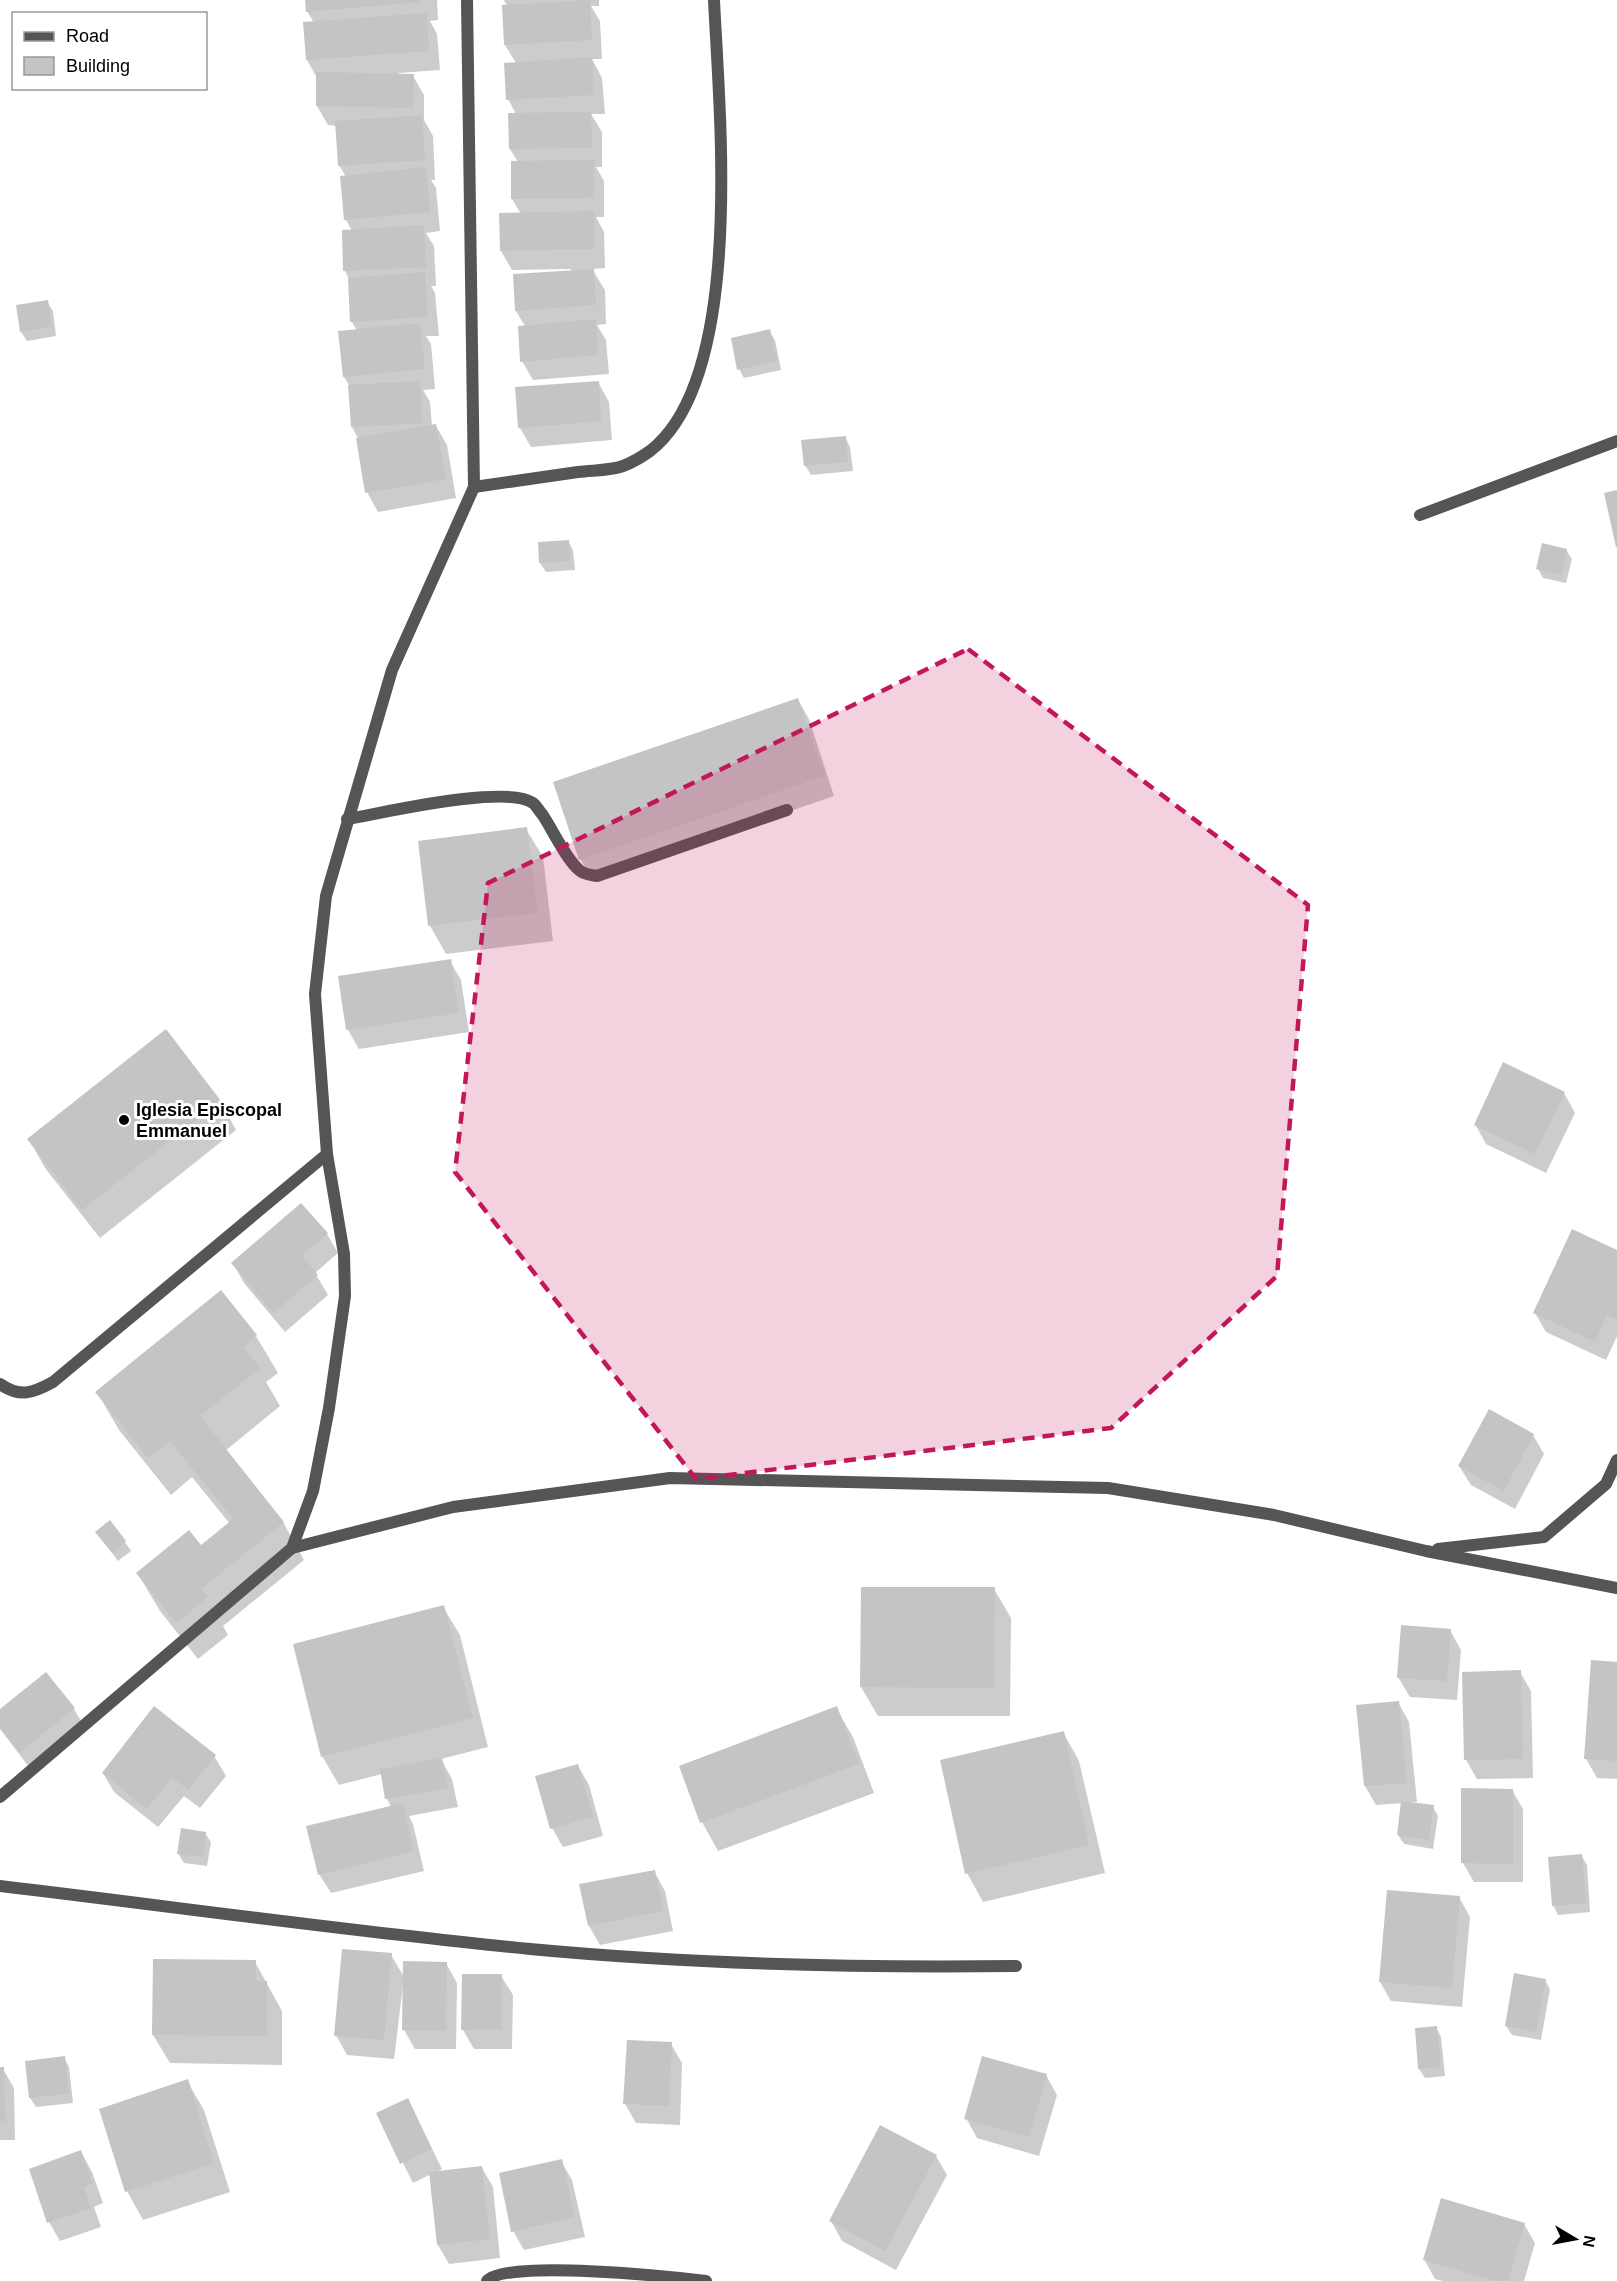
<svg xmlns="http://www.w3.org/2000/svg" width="1617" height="2281" viewBox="0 0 1617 2281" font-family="Arial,sans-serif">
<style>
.shadow{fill:#0003}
.building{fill:#c4c4c4}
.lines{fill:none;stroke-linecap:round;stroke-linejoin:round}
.street{stroke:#555;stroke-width:12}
.marked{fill:#c2185b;fill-opacity:0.2;stroke:#c2185b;stroke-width:4.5;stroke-dasharray:12 8;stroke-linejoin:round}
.poi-dot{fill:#000;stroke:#fff;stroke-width:2}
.labels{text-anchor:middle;stroke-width:6;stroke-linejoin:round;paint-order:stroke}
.poi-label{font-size:18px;font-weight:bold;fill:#000;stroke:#fff;text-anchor:start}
</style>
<rect width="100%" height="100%" fill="#fff"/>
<g class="shadow">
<polygon points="307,0 437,0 438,20 430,21 437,34 440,70 398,73 398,75 413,76 424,95 424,120 433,136 435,180 431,180 436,188 440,231 426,233 434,246 436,286 431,286 435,293 439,336 426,336 431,344 435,389 423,390 430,402 432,427 436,426 447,445 456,498 378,512 367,492 359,440 352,427 349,385 344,377 357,331 352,322 349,279 345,271 343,231 352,231 346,220 346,177 339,165 337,126 328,125 317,106 317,78 307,60 305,23 314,23 307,11"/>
<polygon points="504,0 599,0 599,6 591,6 600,21 602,59 592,59 602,78 605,114 591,114 602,132 602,167 596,167 604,181 604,217 596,217 604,232 605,268 592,269 605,290 606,324 597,325 606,340 609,374 533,380 522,361 525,326 516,311 571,272 571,269 512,270 501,251 521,214 512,199 518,162 510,149 516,114 508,99 516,63 505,45 507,6"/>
<polygon points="47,302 53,311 56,336 27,341 21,332"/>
<polygon points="769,331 775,340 781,370 744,378 739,369"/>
<polygon points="598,382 609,402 612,440 531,447 520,428"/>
<polygon points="845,437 850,447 853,471 811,475 805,465"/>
<polygon points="568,541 573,550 575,570 546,572 540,563"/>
<polygon points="1566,550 1572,559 1566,583 1543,578 1538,569"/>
<polygon points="798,700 809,719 834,796 592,879 581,860 555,783"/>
<polygon points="526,829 543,857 553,941 446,954 430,926"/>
<polygon points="450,961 461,980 469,1032 359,1049 348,1030"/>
<polygon points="1564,1093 1575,1113 1546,1173 1486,1144 1475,1124"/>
<polygon points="220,1101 236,1130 100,1238 45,1168 29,1139"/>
<polygon points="327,1234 338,1253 315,1273 328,1295 285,1332 244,1283 233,1263"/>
<polygon points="1617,1251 1617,1336 1606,1360 1546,1332 1535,1313"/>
<polygon points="256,1336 278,1373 266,1382 280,1406 225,1451 283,1522 304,1560 223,1626 228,1635 198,1659 160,1611 138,1574 201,1547 230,1524 192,1477 171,1495 119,1430 97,1392"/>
<polygon points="1533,1435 1544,1454 1515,1509 1471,1485 1459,1466"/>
<polygon points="97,1532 125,1542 131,1551 118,1561"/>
<polygon points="862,1589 994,1589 1011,1618 1010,1716 878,1716 861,1687"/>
<polygon points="443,1607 460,1635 488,1747 441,1759 452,1779 458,1807 409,1816 413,1824 424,1871 331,1893 319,1874 391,1807 387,1799 382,1774 339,1785 322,1756"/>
<polygon points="1450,1630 1461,1650 1457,1700 1410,1697 1398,1677"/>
<polygon points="1617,1663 1617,1779 1597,1778 1586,1759"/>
<polygon points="1520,1672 1531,1691 1533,1778 1477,1779 1466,1760"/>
<polygon points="1398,1702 1409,1722 1417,1802 1409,1802 1433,1807 1438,1816 1433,1849 1404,1844 1398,1835 1403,1803 1376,1805 1365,1786 1358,1706"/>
<polygon points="836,1708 853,1737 874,1793 718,1851 702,1822"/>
<polygon points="74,1709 85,1728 32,1771 0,1729 0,1711"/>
<polygon points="1063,1732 1079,1761 1105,1873 983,1902 967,1873"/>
<polygon points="214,1756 226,1776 200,1808 184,1796 158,1827 114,1792 103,1773"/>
<polygon points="578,1766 589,1785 603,1836 563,1847 552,1828"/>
<polygon points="1512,1790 1523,1809 1523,1882 1474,1882 1463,1863"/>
<polygon points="205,1833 211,1842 207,1866 184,1863 178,1853"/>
<polygon points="1581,1855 1587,1865 1590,1912 1558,1915 1553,1905"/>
<polygon points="654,1871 665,1891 673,1931 600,1945 589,1926"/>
<polygon points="1459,1897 1470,1917 1462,2007 1391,2001 1380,1982"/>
<polygon points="391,1955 404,1977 394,2059 347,2055 336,2035"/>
<polygon points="255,1962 282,2011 282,2065 170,2063 153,2035"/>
<polygon points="446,1963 457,1983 456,2049 415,2049 404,2030"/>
<polygon points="501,1976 513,1995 512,2049 474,2049 463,2030"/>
<polygon points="1545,1980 1550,1989 1541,2040 1512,2035 1506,2026"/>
<polygon points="1436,2027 1441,2037 1445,2076 1425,2078 1419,2069"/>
<polygon points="671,2044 682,2063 680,2125 636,2123 625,2104"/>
<polygon points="64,2058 69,2067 73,2103 36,2107 30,2098 27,2062"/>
<polygon points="0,2069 3,2069 14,2088 15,2140 0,2140"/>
<polygon points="1046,2075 1057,2095 1039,2156 977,2138 966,2118"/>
<polygon points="187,2081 204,2110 230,2192 143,2220 127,2191"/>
<polygon points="408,2100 442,2169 436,2172 482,2168 493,2187 500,2258 449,2264 438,2245 431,2174 413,2183 378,2113"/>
<polygon points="81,2152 92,2172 103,2203 94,2207 101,2227 60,2241 49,2222"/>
<polygon points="936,2156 947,2175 896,2270 842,2241 831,2221"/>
<polygon points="561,2161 572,2180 585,2237 524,2250 513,2231"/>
<polygon points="1524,2224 1535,2243 1524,2281 1443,2281 1435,2279 1424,2259"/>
</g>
<g class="building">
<polygon points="305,0 420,0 420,2 306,12"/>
<polygon points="590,0 592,40 504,45 502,5"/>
<polygon points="427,13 429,51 306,60 303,22"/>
<polygon points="592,57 594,95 506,100 504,63"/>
<polygon points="316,72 414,74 413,108 316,106"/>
<polygon points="591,112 592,148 509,149 508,113"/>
<polygon points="422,115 425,160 338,166 335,121"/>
<polygon points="594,160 594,198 511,199 511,161"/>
<polygon points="426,167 430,212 344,220 340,176"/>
<polygon points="594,211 594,249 500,251 499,213"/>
<polygon points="424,225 426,267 343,271 342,230"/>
<polygon points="594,269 596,305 515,311 513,274"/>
<polygon points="425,272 428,317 350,322 348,278"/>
<polygon points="48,300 52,327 20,332 16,305"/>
<polygon points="596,319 598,355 520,362 518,326"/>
<polygon points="420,323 425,369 343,377 338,331"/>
<polygon points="770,329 777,361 737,370 731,338"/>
<polygon points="420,381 423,423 351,427 348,385"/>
<polygon points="599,381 601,421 518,428 515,387"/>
<polygon points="436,424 446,479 365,493 356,438"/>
<polygon points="846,436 848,462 804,466 801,440"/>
<polygon points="1617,490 1617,547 1616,547 1604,493"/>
<polygon points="569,540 570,561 539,563 538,542"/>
<polygon points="1542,543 1567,549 1562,575 1536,569"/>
<polygon points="798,698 825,776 579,860 553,782"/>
<polygon points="527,827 538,913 428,926 418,841"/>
<polygon points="451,959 459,1013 346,1030 338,976"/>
<polygon points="166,1029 221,1101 82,1210 27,1139"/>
<polygon points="1503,1062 1565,1092 1535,1154 1474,1125"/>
<polygon points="301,1203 328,1233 302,1255 318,1275 273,1313 231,1263"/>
<polygon points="1572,1229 1617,1250 1617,1319 1607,1315 1595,1342 1533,1313"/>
<polygon points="221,1290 257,1335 243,1347 260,1368 200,1416 284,1522 201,1589 208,1597 176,1623 136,1573 189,1530 201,1545 233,1519 170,1441 148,1458 95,1392"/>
<polygon points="1489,1409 1534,1434 1504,1491 1458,1466"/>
<polygon points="110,1520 126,1541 112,1553 95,1532"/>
<polygon points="861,1587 995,1587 994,1688 860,1687"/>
<polygon points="444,1605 473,1718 321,1757 293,1644"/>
<polygon points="1401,1625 1451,1629 1447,1681 1397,1678"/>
<polygon points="1591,1660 1617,1662 1617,1761 1584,1759"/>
<polygon points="1521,1670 1523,1759 1464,1760 1462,1672"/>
<polygon points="46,1672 75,1708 20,1752 0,1728 0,1709"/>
<polygon points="1399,1701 1407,1783 1364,1786 1356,1705"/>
<polygon points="154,1706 216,1755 188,1790 172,1777 147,1809 102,1773"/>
<polygon points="837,1706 859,1764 700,1823 679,1766"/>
<polygon points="1064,1731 1089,1845 965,1874 940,1760"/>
<polygon points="442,1758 448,1788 385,1799 380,1769"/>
<polygon points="578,1764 593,1817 550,1829 535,1776"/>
<polygon points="1461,1788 1513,1789 1513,1864 1461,1863"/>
<polygon points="1401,1801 1434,1805 1429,1840 1397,1835"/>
<polygon points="403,1803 414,1851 318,1875 306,1826"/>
<polygon points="181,1828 206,1832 203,1857 177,1854"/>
<polygon points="1582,1854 1586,1903 1552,1906 1548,1857"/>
<polygon points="655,1870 663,1911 588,1926 579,1884"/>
<polygon points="1387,1890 1460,1896 1452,1988 1379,1982"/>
<polygon points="342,1949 392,1953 384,2040 334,2036"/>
<polygon points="153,1959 256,1960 256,1980 267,1981 267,2036 152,2035"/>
<polygon points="403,1961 447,1962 446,2031 402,2030"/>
<polygon points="1514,1973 1546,1979 1536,2032 1505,2026"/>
<polygon points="462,1974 502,1974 502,2030 461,2030"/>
<polygon points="1437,2026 1441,2067 1418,2069 1415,2028"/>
<polygon points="627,2040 672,2042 669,2106 623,2104"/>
<polygon points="65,2056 69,2094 29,2098 25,2061"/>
<polygon points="982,2056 1047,2074 1029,2137 964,2119"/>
<polygon points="0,2067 4,2067 5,2121 0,2121"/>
<polygon points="188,2079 214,2163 125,2192 99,2109"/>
<polygon points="408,2098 432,2149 400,2164 376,2113"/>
<polygon points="880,2125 937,2155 885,2251 829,2221"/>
<polygon points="81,2150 93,2184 84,2187 91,2208 47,2223 29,2169"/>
<polygon points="562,2159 575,2217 511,2232 499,2173"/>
<polygon points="482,2166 490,2239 437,2245 429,2172"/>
<polygon points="1441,2198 1525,2223 1508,2281 1495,2281 1423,2260"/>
</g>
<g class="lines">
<g class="street">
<path d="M474,487c35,-5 69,-10 104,-15 14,-2 31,-1 45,-6 8,-3 20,-10 27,-15 96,-74 69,-341 64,-451"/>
<polyline points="1420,515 1617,441"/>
<path d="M347,819c36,-6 159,-35 186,-16 3,2 6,8 9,11 10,14 28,54 42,59 4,2 9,2 13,3l190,-66"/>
<path d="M0,1384c20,14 33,9 53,-2l274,-228"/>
<polyline points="292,1548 313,1491 329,1408 345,1296 344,1254 327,1154 315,994 326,896 392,670 474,487 467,0"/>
<polyline points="1438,1549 1544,1537 1606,1484 1617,1460"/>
<polyline points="0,1797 292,1548 453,1507 670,1478 1108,1488 1274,1515 1426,1551 1617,1588"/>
<path d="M0,1886c177,21 353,46 530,63 161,15 324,19 486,17"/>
<path d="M487,2281c17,-22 186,-4 219,0"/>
</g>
</g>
<path class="marked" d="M968,649l340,256 -31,371 -166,152 -415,51 -241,-307 33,-289z"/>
<circle class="poi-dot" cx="124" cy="1120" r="6"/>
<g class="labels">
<g class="poi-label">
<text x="136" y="1116">Iglesia Episcopal<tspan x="136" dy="21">Emmanuel</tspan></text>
</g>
</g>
<rect x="12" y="12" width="195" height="78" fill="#ffffff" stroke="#999999" stroke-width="1.5"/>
<rect x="24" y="32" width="30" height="9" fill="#555555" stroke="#999999" stroke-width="1.5"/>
<text x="66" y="42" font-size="18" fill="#000000">Road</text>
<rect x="24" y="57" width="30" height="18" fill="#c4c4c4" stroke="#999999" stroke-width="1.5"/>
<text x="66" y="72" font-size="18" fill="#000000">Building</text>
<g transform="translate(1575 2239) rotate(100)" stroke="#ffffff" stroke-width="4.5" paint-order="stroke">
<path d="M0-4.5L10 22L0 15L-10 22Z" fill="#000000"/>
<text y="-9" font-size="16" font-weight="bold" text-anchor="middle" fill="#000000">N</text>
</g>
</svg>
